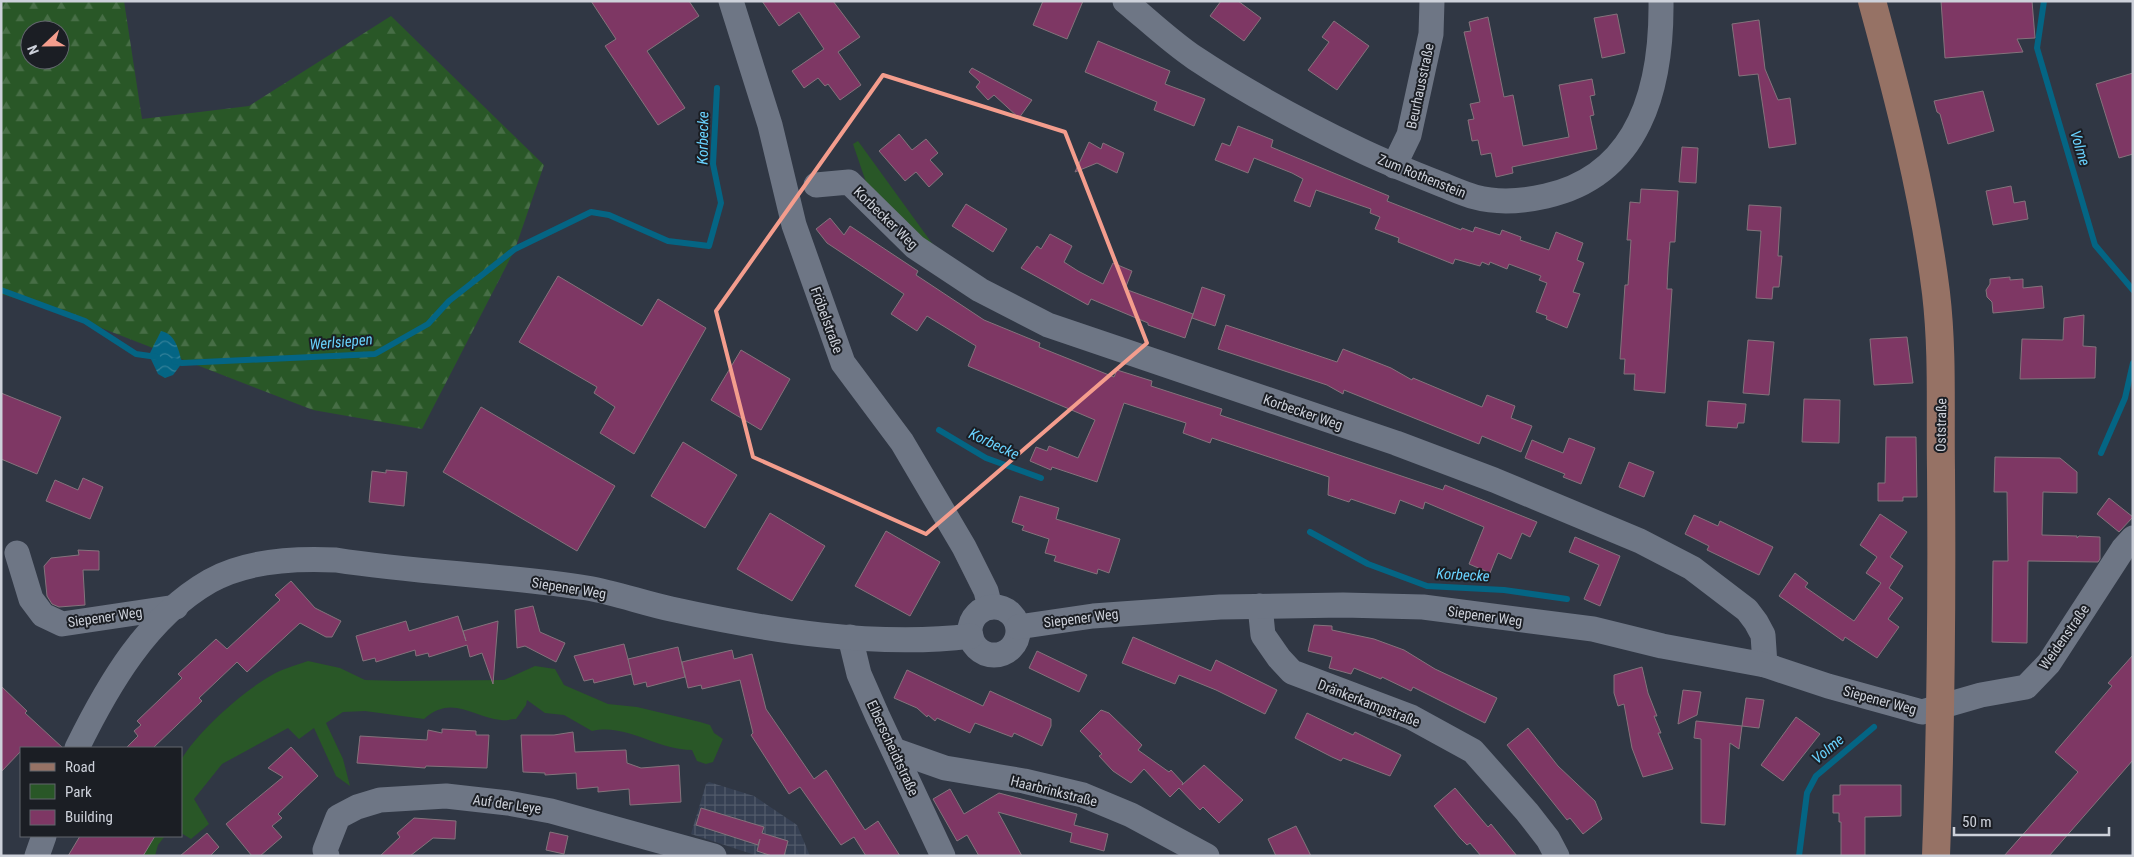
<svg xmlns="http://www.w3.org/2000/svg" width="2134" height="857" viewBox="0 0 2134 857" font-family="'Roboto Condensed',sans-serif">
<style>
.industrial{fill:url(#industrial-grid)}
.green{fill:#295727}
.forest{fill:url(#forest-firs);fill-rule:evenodd}
.water{fill:url(#water-waves)}
.lines{fill:none;stroke-linecap:round;stroke-linejoin:round}
.stream{stroke:#046584;stroke-width:6}
.building{fill:#7e3764;stroke:#84737c}
.minor{stroke:#6e7685;stroke-width:25}
.major{stroke:#967265;stroke-width:28}
.marked{fill:none;stroke:#f49d8d;stroke-width:4;stroke-linejoin:round}
.labels{text-anchor:middle;stroke-width:4;stroke-linejoin:round;paint-order:stroke}
.street-label{font-size:14px;fill:#cdd1da;stroke:#1b1e24}
.water-label{font-size:15px;font-style:italic;fill:#69d2fe;stroke:#1b1e24}
</style>
<defs>
<pattern id="industrial-grid" width="8" height="8" patternUnits="userSpaceOnUse" patternTransform="scale(1.25)"><rect width="8" height="8" fill="#364053"/><path d="M0 4h8M4 0v8" fill="none" stroke="#525b6b"/></pattern>
<pattern id="forest-firs" width="22" height="20" patternUnits="userSpaceOnUse" patternTransform="scale(1.25)"><rect width="22" height="20" fill="#295727"/><path d="M5 1l3.5 6h-7zM16 11l3.5 6h-7z" fill="#476e46"/></pattern>
<pattern id="water-waves" width="16" height="10" patternUnits="userSpaceOnUse" patternTransform="scale(1.25)"><rect width="16" height="10" fill="#046584"/><path d="M0 5q4-4 8 0t8 0" fill="none" stroke="#33819a"/></pattern>
</defs>
<rect width="100%" height="100%" fill="#303744"/>
<polygon class="industrial" points="709,782 754,796 797,825 810,856 758,856 691,834 706,784"/>
<g class="green">
<polygon points="858,141 942,257 870,194 853,144"/>
<path d="M308,661l32,7 25,12 34,1 105,-1 31,-14 20,3 9,16 44,19 29,3 63,15 10,3 4,8 9,6 -10,23 -7,2 -9,-3 -5,-11c-36,0 -65,-27 -100,-19l-28,-16 -19,-2 -18,-13 -1,5 -10,14c-5,0 -10,2 -15,1 -29,-3 -49,-26 -77,-1l-59,-8 -22,1 -17,11 17,36 7,27 -14,-10 -22,-48 -15,11 -11,-11 -66,36 -28,35 15,25 -18,15 -10,-6v-73c17,-29 61,-68 91,-85 10,-6 25,-10 36,-14z"/>
<polygon points="155,836 165,836 158,845 155,856 143,856"/>
</g>
<path class="forest" d="M1,1h123l18,118 107,-13 142,-90 153,149 -29,84 -93,180 -109,-19 -258,-100 -54,-16zM30,30h30v30h-30z"/>
<path class="water" d="M161,331c15,3 18,20 21,32l-9,12 -8,3 -7,-4 -9,-19z"/>
<g class="lines">
<g class="stream">
<polyline points="2044,1 2037,48 2095,245 2133,290"/>
<polyline points="1,290 85,321 136,354 157,357"/>
<polyline points="174,361 182,363 375,354 428,324 449,301 515,249 591,212 609,215 668,241 709,246 721,203 713,164 717,88"/>
<polyline points="939,430 986,458 1041,478"/>
<polyline points="2101,453 2125,398 2133,363"/>
<polyline points="1310,532 1368,564 1427,586 1504,590 1567,599"/>
<polyline points="1799,856 1807,793 1816,776 1874,727"/>
</g>
</g>
<g class="building">
<polygon points="591,1 689,1 699,16 647,51 685,108 658,125 605,46 616,39"/>
<polygon points="762,1 833,1 860,37 838,52 861,85 840,100 828,84 825,86 818,78 804,88 792,71 824,49 799,12 779,26"/>
<polygon points="1043,1 1083,1 1067,39 1033,25"/>
<polygon points="1221,1 1238,1 1261,18 1244,41 1210,16"/>
<polygon points="1941,1 2032,1 2035,38 2017,39 2023,52 1945,58"/>
<polygon points="1617,14 1625,53 1602,58 1594,18"/>
<polygon points="1488,17 1504,97 1513,95 1523,146 1569,137 1559,85 1592,79 1595,95 1590,96 1594,115 1590,116 1597,149 1512,167 1513,173 1496,177 1491,153 1481,155 1478,140 1472,141 1468,120 1474,119 1470,104 1480,102 1464,32 1471,31 1469,22"/>
<polygon points="1759,20 1765,69 1778,100 1790,98 1796,144 1769,148 1758,74 1739,76 1732,24"/>
<polygon points="1334,21 1369,46 1337,90 1308,70 1329,42 1322,37"/>
<polygon points="1098,41 1170,71 1165,84 1205,99 1194,126 1154,110 1157,102 1085,72"/>
<polygon points="972,68 1032,100 1019,118 994,95 988,100 976,87 980,82 969,72"/>
<polygon points="2133,73 2133,154 2119,158 2096,84"/>
<polygon points="1983,91 1994,131 1948,144 1940,114 1937,112 1934,101"/>
<polygon points="1238,126 1273,140 1271,147 1389,196 1387,201 1461,230 1462,228 1473,232 1475,227 1500,235 1502,230 1521,237 1520,240 1549,250 1556,232 1583,243 1577,260 1584,263 1573,292 1580,294 1567,328 1546,319 1547,316 1536,312 1547,283 1539,280 1541,276 1509,264 1507,269 1490,262 1489,265 1482,262 1480,266 1455,259 1453,264 1398,242 1399,238 1375,229 1380,217 1370,213 1371,209 1316,190 1310,207 1294,201 1303,179 1292,173 1254,158 1248,173 1215,160 1222,143 1230,146"/>
<polygon points="899,134 912,150 926,139 938,153 930,160 943,174 929,187 916,172 905,181 879,151"/>
<polygon points="1089,142 1101,149 1103,143 1124,153 1117,173 1097,163 1075,172"/>
<polygon points="1682,147 1698,148 1696,183 1679,182"/>
<polygon points="2011,186 2014,203 2025,201 2028,219 1993,225 1986,191"/>
<polygon points="1641,189 1678,191 1675,242 1670,242 1668,268 1667,289 1672,289 1665,393 1634,390 1635,374 1624,374 1625,359 1620,359 1625,285 1628,285 1631,240 1627,240 1630,202 1640,203"/>
<polygon points="966,204 1007,229 993,252 952,226"/>
<polygon points="1749,205 1781,207 1778,256 1782,256 1779,287 1773,287 1772,299 1756,298 1761,231 1747,230"/>
<polygon points="830,218 844,235 850,226 918,271 916,275 984,320 1040,343 1039,347 1114,377 1117,370 1152,381 1151,386 1222,409 1220,415 1443,490 1445,485 1537,522 1530,537 1522,533 1511,559 1498,553 1490,573 1469,564 1484,527 1425,502 1423,509 1400,500 1395,514 1351,499 1349,502 1328,495 1329,477 1212,438 1210,443 1183,433 1186,423 1124,403 1097,482 1052,467 1051,470 1030,461 1036,447 1047,451 1049,446 1078,458 1095,420 968,366 976,346 927,316 917,331 891,314 904,294 827,243 816,229"/>
<polygon points="1050,234 1072,246 1064,262 1078,271 1103,284 1113,263 1132,271 1125,289 1193,314 1185,338 1148,325 1148,323 1091,299 1088,305 1021,268 1037,246 1041,249"/>
<polygon points="558,276 642,326 658,299 706,328 634,454 600,433 615,407 594,393 597,387 519,342"/>
<polygon points="2010,277 2010,280 2023,279 2023,288 2042,286 2044,308 1993,313 1992,302 1987,297 1986,290 1990,284 1990,279"/>
<polygon points="1202,287 1225,295 1215,326 1192,318"/>
<polygon points="2084,315 2083,346 2096,347 2095,378 2020,379 2022,339 2063,340 2064,318"/>
<polygon points="1226,325 1337,362 1343,349 1391,368 1412,380 1413,378 1482,407 1487,395 1515,406 1511,418 1532,426 1521,452 1482,436 1479,444 1344,390 1343,394 1327,385 1218,349"/>
<polygon points="1907,337 1913,383 1874,385 1870,339"/>
<polygon points="1748,340 1774,342 1769,395 1743,393"/>
<polygon points="741,350 790,379 761,430 711,400"/>
<polygon points="1,393 61,417 37,474 1,459"/>
<polygon points="1804,399 1840,400 1839,443 1802,442"/>
<polygon points="1708,401 1746,404 1744,423 1738,423 1737,428 1706,426"/>
<polygon points="481,407 615,486 577,551 443,472"/>
<polygon points="1886,437 1916,437 1917,497 1903,497 1903,501 1878,501 1878,483 1885,483"/>
<polygon points="1569,438 1595,448 1581,484 1563,477 1565,474 1525,458 1532,440 1563,453"/>
<polygon points="683,442 737,475 705,528 651,496"/>
<polygon points="1995,457 2060,458 2077,472 2077,493 2043,492 2042,535 2077,536 2077,538 2079,536 2100,537 2100,559 2098,562 2028,561 2027,643 1992,642 1993,561 2008,561 2007,492 1994,492"/>
<polygon points="1629,462 1654,472 1644,497 1619,487"/>
<polygon points="386,470 407,472 404,506 369,502 372,471 386,473"/>
<polygon points="83,478 103,487 90,519 46,501 55,480 78,490"/>
<polygon points="1020,496 1059,508 1056,519 1120,539 1109,573 1098,569 1097,574 1054,561 1056,556 1045,553 1049,539 1022,530 1024,526 1012,522"/>
<polygon points="2109,498 2133,517 2119,532 2097,514"/>
<polygon points="770,513 825,546 792,601 737,569"/>
<polygon points="1880,514 1907,532 1890,557 1903,566 1889,588 1903,598 1888,619 1899,627 1877,658 1845,637 1843,641 1779,596 1795,573 1808,583 1805,587 1854,621 1881,583 1866,573 1877,557 1860,545"/>
<polygon points="1694,515 1718,526 1720,521 1773,547 1759,575 1707,550 1709,546 1685,534"/>
<polygon points="886,531 940,562 910,616 855,586"/>
<polygon points="1575,537 1620,556 1600,606 1584,599 1599,565 1569,552"/>
<polygon points="78,550 99,551 99,570 83,570 85,605 59,607 52,604 47,596 44,566 51,558 79,555"/>
<polygon points="291,581 315,608 341,621 332,637 326,637 300,623 247,672 237,662 199,698 202,701 153,748 126,748 138,736 134,731 141,725 137,721 182,678 178,674 216,639 227,649 280,600 275,595"/>
<polygon points="533,606 540,632 565,643 556,662 525,646 517,648 515,610"/>
<polygon points="458,616 466,641 463,631 498,621 493,684 482,653 470,657 467,645 429,657 428,653 416,656 415,650 376,662 375,658 363,661 356,636 406,621 409,631"/>
<polygon points="1314,625 1332,626 1332,630 1374,639 1404,650 1435,669 1497,698 1485,723 1413,687 1411,691 1382,677 1381,679 1354,668 1351,674 1329,668 1332,657 1308,651"/>
<polygon points="1133,637 1211,671 1216,660 1277,690 1265,714 1216,690 1179,675 1175,684 1122,663"/>
<polygon points="624,644 632,674 594,683 593,679 584,681 574,656"/>
<polygon points="678,647 685,677 647,687 646,682 634,685 628,659"/>
<polygon points="732,650 734,659 752,654 766,709 814,779 826,770 865,830 878,821 900,856 866,856 854,837 841,845 800,787 789,794 751,735 753,733 740,680 702,689 701,685 688,688 682,662"/>
<polygon points="1037,651 1087,675 1079,692 1029,668"/>
<polygon points="2133,655 2133,760 2049,856 2004,856 2078,772 2055,752 2112,686 2108,683"/>
<polygon points="1642,667 1648,693 1657,716 1654,716 1661,733 1658,733 1673,769 1643,777 1632,748 1624,704 1618,706 1614,693 1614,675"/>
<polygon points="907,670 983,706 990,691 1051,719 1051,726 1042,746 1014,733 1012,737 975,723 970,733 937,718 935,721 928,715 927,717 917,708 894,698"/>
<polygon points="1,686 27,711 25,713 63,748 21,748 21,751 1,772"/>
<polygon points="1683,690 1701,692 1697,715 1678,724"/>
<polygon points="1746,698 1764,700 1759,728 1742,726"/>
<polygon points="1101,710 1109,713 1142,745 1138,750 1169,772 1171,770 1183,783 1182,785 1204,765 1243,800 1219,823 1203,807 1200,810 1179,788 1170,797 1144,769 1131,783 1113,771 1099,756 1102,754 1080,731"/>
<polygon points="1307,713 1353,735 1355,732 1401,755 1390,776 1343,758 1341,761 1332,757 1295,738"/>
<polygon points="1796,717 1820,734 1783,781 1761,765"/>
<polygon points="1696,721 1742,726 1739,749 1730,743 1725,825 1701,823 1701,739 1694,738"/>
<polygon points="1528,728 1558,766 1595,801 1602,819 1583,834 1570,818 1567,820 1507,745"/>
<polygon points="442,729 476,731 476,735 489,735 487,768 426,766 425,768 357,763 360,736 427,740 428,730 442,733"/>
<polygon points="573,732 575,752 626,750 627,763 641,768 679,765 681,802 630,805 629,789 598,792 598,787 577,789 576,773 545,775 545,773 523,772 521,735 554,735"/>
<polygon points="291,747 318,776 278,814 282,818 272,826 282,837 260,856 252,856 226,824 283,777 268,768"/>
<polygon points="1840,785 1901,785 1901,816 1865,817 1865,856 1841,856 1841,822 1839,822 1839,813 1833,813 1833,795 1840,795"/>
<polygon points="1455,788 1488,827 1491,824 1517,856 1481,856 1470,843 1467,845 1460,838 1434,806"/>
<polygon points="950,789 964,814 999,793 1077,814 1074,825 1108,834 1104,851 1070,842 1072,833 998,812 1022,856 979,856 967,835 957,841 933,799"/>
<polygon points="701,808 764,827 762,833 788,841 784,856 772,856 757,851 760,839 758,845 696,825"/>
<polygon points="414,818 456,821 455,839 433,838 410,856 380,856 400,837 397,833"/>
<polygon points="1296,826 1311,856 1276,856 1268,839"/>
<polygon points="550,832 568,836 564,854 546,850"/>
<polygon points="207,833 219,847 210,856 180,856"/>
<polygon points="80,836 155,836 143,856 68,856"/>
</g>
<g class="lines">
<g class="minor">
<polyline points="731,1 770,125 794,225 843,363 902,442 964,547 986,591 990,607"/>
<path d="M1125,1c23,19 46,41 70,57 54,36 107,64 165,92 27,13 55,24 83,35 10,4 21,9 32,12 22,6 49,4 71,-1 94,-21 116,-109 115,-195"/>
<polyline points="1394,166 1409,135 1431,34 1432,1"/>
<polyline points="816,185 849,182 915,247 980,290 1048,325 1396,443 1494,480 1640,541 1692,568 1747,610 1756,622 1763,635 1765,665"/>
<polyline points="17,553 31,599 43,615 62,624 176,607"/>
<polyline points="1260,606 1263,635 1279,658 1292,672 1411,717 1473,751 1527,812 1548,839 1557,856"/>
<circle cx="994" cy="631" r="24"/>
<polyline points="1018,627 1093,616 1220,607 1343,605 1423,607 1593,629 1662,646 1765,665 1828,686 1922,712 1981,695 2026,687 2049,663 2123,549 2133,538"/>
<polyline points="850,637 859,674 877,715 943,856"/>
<path d="M77,748c31,-63 70,-131 133,-167 37,-21 85,-23 126,-21 83,13 168,15 251,28 29,5 56,15 84,21 95,21 204,39 300,27"/>
<polyline points="894,750 945,768 1024,781 1083,795 1131,815 1207,856"/>
<polyline points="37,856 44,836"/>
<polyline points="327,856 325,850 338,817 357,807 380,800 446,796 508,803 551,811 714,856"/>
</g>
<path class="major" d="M1872,1c26,95 52,194 64,292 7,59 4,118 5,177 1,129 0,257 -5,386"/>
</g>
<path class="marked" d="M883,75l182,57 82,211 -221,191 -173,-77 -37,-146z"/>
<g class="labels">
<g class="street-label">
<text transform="translate(1420 86) rotate(-78)" y="5">Beurhausstraße</text>
<text transform="translate(1422 176) rotate(22)" y="5">Zum Rothenstein</text>
<text transform="translate(886 218) rotate(44)" y="5">Korbecker Weg</text>
<text transform="translate(827 320) rotate(70)" y="5">Fröbelstraße</text>
<text transform="translate(1303 412) rotate(19)" y="5">Korbecker Weg</text>
<text transform="translate(1941 425) rotate(-89)" y="5">Oststraße</text>
<text transform="translate(569 588) rotate(9)" y="5">Siepener Weg</text>
<text transform="translate(1485 616) rotate(8)" y="5">Siepener Weg</text>
<text transform="translate(105 617) rotate(-8)" y="5">Siepener Weg</text>
<text transform="translate(1081 618) rotate(-7)" y="5">Siepener Weg</text>
<text transform="translate(2064 637) rotate(-55)" y="5">Weidenstraße</text>
<text transform="translate(1880 700) rotate(15)" y="5">Siepener Weg</text>
<text transform="translate(1369 703) rotate(21)" y="5">Dränkerkampstraße</text>
<text transform="translate(893 748) rotate(65)" y="5">Elberscheidtstraße</text>
<text transform="translate(1054 791) rotate(14)" y="5">Haarbrinkstraße</text>
<text transform="translate(507 804) rotate(8)" y="5">Auf der Leye</text>
</g>
<g class="water-label">
<text transform="translate(703 138) rotate(-89)" y="5">Korbecke</text>
<text transform="translate(2080 148) rotate(73)" y="5">Volme</text>
<text transform="translate(341 342) rotate(-5)" y="5">Werlsiepen</text>
<text transform="translate(994 444) rotate(25)" y="5">Korbecke</text>
<text transform="translate(1463 575) rotate(3)" y="5">Korbecke</text>
<text transform="translate(1828 749) rotate(-40)" y="5">Volme</text>
</g>
</g>
<rect width="2134" height="857" fill="none" stroke="#cdd1da" stroke-width="5"/>
<rect x="20" y="747" width="162" height="90" fill="#1b1e24" stroke="#62666d"/>
<rect x="30" y="763" width="25" height="8" fill="#967265" stroke="#62666d"/>
<text x="65" y="772" font-size="15" fill="#cdd1da">Road</text>
<rect x="30" y="784" width="25" height="15" fill="#295727" stroke="#62666d"/>
<text x="65" y="797" font-size="15" fill="#cdd1da">Park</text>
<rect x="30" y="810" width="25" height="15" fill="#7e3764" stroke="#62666d"/>
<text x="65" y="822" font-size="15" fill="#cdd1da">Building</text>
<g transform="translate(45 45) rotate(248)"><circle r="24" fill="#1b1e24" stroke="#62666d"/>
<path d="M0-4L9 19L0 12L-9 19Z" fill="#f49d8d"/>
<text y="-8" font-size="14" font-weight="bold" text-anchor="middle" fill="#cdd1da">N</text>
</g>
<path d="M1954 827v8h155v-8" fill="none" stroke="#cdd1da" stroke-width="2.5"/>
<text x="1962" y="827" font-size="15" fill="#cdd1da" stroke="#1b1e24" stroke-width="4" paint-order="stroke">50 m</text>
</svg>
